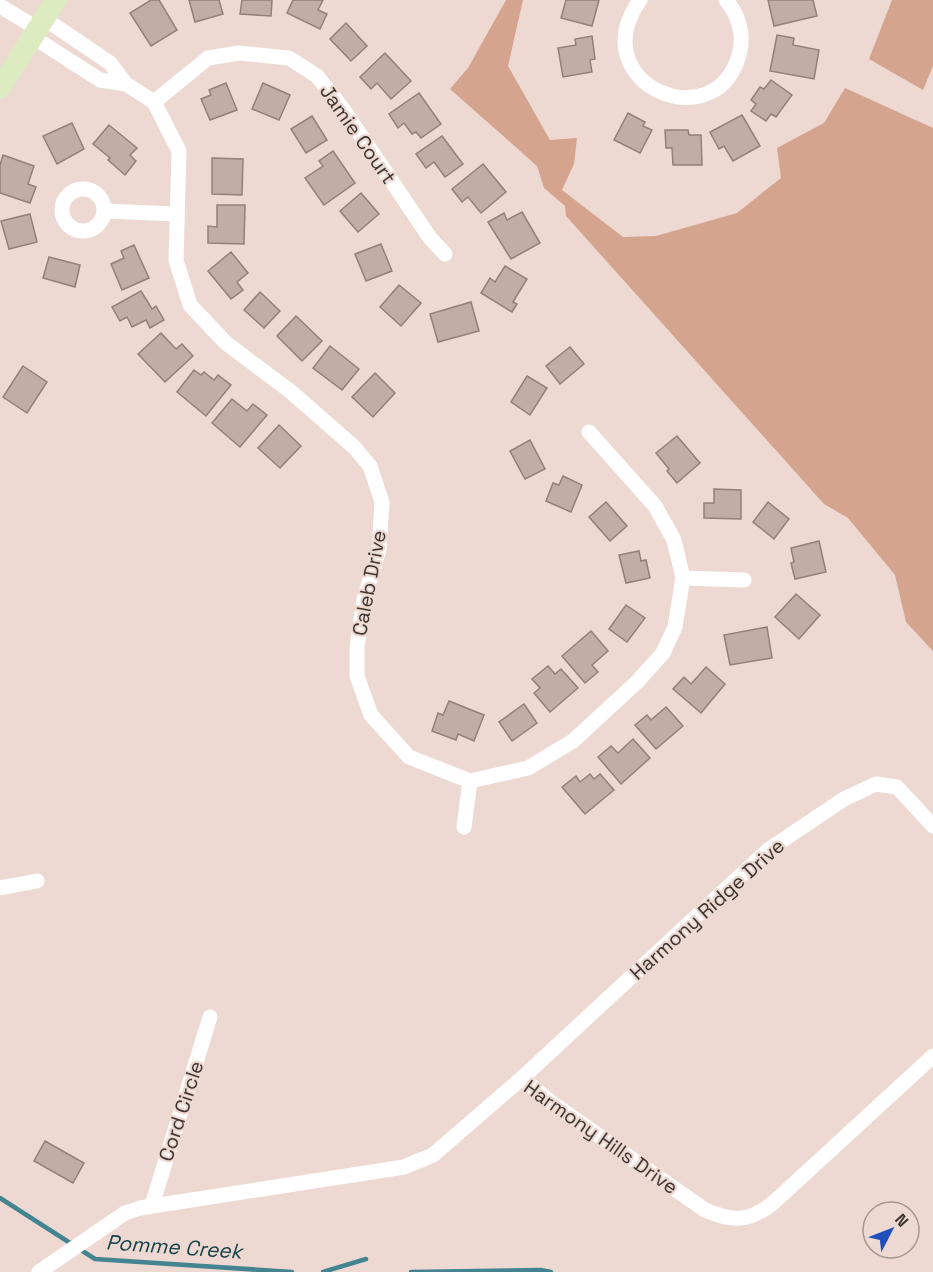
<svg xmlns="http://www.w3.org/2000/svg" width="933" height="1272" viewBox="0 0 933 1272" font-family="'Space Grotesk',sans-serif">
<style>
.green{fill:#d4a48f}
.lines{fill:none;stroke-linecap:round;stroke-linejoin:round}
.stream{stroke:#448490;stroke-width:4.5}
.building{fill:#c0ada5;stroke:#928079;stroke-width:1.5}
.street{stroke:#fff;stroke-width:15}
.secondary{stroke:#dcebc0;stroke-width:21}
.labels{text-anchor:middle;stroke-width:4.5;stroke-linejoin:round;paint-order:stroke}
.street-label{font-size:20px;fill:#3c3431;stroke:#edd9d1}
.water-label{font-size:21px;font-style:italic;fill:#17434b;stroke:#edd9d1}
</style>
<rect width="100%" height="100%" fill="#edd9d1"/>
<g class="green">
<polygon points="506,0 523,0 508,66 550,140 577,138 574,164 562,190 623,237 656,236 737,213 781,178 777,148 824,123 845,88 933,128 933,651 906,622 895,575 848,518 824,504 566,216 565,206 544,188 537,166 450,89 468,68"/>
<polygon points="892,0 933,0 933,66 923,90 869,59"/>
</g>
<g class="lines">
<g class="stream">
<polyline points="0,1198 95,1259 292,1272"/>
<polyline points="323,1272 366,1259"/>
<polyline points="411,1272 541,1270 551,1272"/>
</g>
</g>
<g class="building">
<polygon points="151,0 159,0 177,30 151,46 130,13"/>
<polygon points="189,0 219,0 223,14 195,22"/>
<polygon points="242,0 272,0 271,16 240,14"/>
<polygon points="293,0 323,0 318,10 327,14 320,29 287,13"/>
<polygon points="566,0 599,0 592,26 561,18"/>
<polygon points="768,0 813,0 817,16 774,26"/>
<polygon points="346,23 367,46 351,61 330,39"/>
<polygon points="777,35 794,38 793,45 819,50 814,79 770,71"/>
<polygon points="592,36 595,59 590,60 592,72 563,77 558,48 576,45 575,39"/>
<polygon points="385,53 411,81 391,99 377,83 371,89 360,77"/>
<polygon points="771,80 792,95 776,117 771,114 766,121 751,111 756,104 751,100 760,87 764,89"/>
<polygon points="226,83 237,110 210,120 201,99 211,95 209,90"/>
<polygon points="263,83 290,95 279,120 252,109"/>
<polygon points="419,93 441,124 421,138 416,132 412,134 404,123 398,128 389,114"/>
<polygon points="628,113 645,122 643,126 652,130 640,153 614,140"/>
<polygon points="742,115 760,146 733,161 724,146 719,149 710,132"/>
<polygon points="312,116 327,140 306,153 291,129"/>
<polygon points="72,123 84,149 57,164 43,136"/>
<polygon points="109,125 137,148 130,155 136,161 125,175 108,160 110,158 93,144"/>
<polygon points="665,130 688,130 689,135 701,135 702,165 673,165 672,148 666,148"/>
<polygon points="442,136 463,164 445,177 434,162 426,168 416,154"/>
<polygon points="333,151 355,183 324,205 305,178 323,166 319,161"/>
<polygon points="3,155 34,166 28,184 36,187 30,203 0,193 0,165"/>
<polygon points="212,158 243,159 242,195 212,194"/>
<polygon points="483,164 506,192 481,213 468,197 462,202 452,189"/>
<polygon points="361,193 379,214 358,232 340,211"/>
<polygon points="217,205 245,205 244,244 208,243 208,226 217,227"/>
<polygon points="522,212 540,243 511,259 488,222 504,213 507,220"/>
<polygon points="30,214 37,242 9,249 1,221"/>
<polygon points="381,244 392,271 366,281 355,254"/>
<polygon points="134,245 149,278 122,290 111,264 124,258 121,251"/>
<polygon points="231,252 248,273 237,282 243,290 231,299 208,271"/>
<polygon points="49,257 80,265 75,287 43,278"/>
<polygon points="505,266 527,279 513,302 517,304 512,312 481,293 490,278 495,282"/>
<polygon points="399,285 421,303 401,326 380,307"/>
<polygon points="141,291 152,309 156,306 164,320 150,328 146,320 132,327 127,317 120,321 112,307"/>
<polygon points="260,292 280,311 264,328 244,310"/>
<polygon points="471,302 479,331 438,342 430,314"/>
<polygon points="296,316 322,341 302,361 277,336"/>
<polygon points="161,333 176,349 182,344 193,356 165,382 138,354"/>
<polygon points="330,346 359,369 342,390 313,368"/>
<polygon points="570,347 584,364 560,384 546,366"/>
<polygon points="23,366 47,382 27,413 3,397"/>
<polygon points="194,370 201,375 204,372 214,380 218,375 231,385 206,416 177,392"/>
<polygon points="375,373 395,393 373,417 352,397"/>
<polygon points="527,376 547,388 530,415 511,402"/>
<polygon points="232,399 247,411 253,404 267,415 240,447 212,423"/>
<polygon points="279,425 301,446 280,468 258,448"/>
<polygon points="677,436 700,463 677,483 667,471 669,469 656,453"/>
<polygon points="530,440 545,469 525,479 510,451"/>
<polygon points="563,476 582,485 571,512 546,501 553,483 559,485"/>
<polygon points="714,489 741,490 741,519 704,518 704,503 714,503"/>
<polygon points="606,502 627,526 610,541 589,517"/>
<polygon points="768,502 789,519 774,539 753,522"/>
<polygon points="819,541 826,572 795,579 791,563 794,562 791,548"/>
<polygon points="639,551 641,561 646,560 650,578 626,583 619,555"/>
<polygon points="796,594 820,615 799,639 775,617"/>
<polygon points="626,605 645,618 627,642 609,629"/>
<polygon points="767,627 772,658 730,665 724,635"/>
<polygon points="591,631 608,651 592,665 598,672 585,683 562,656"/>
<polygon points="548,666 555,674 561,669 578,688 550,712 534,693 540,688 532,679"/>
<polygon points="706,667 725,684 701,713 673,689 684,677 691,684"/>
<polygon points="449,701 484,715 474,741 458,734 456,740 432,731 438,713 443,715"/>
<polygon points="524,704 537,723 512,741 499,722"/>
<polygon points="666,707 683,726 656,749 635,725 647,715 651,720"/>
<polygon points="633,739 650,758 621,784 598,757 611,746 618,753"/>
<polygon points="590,774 594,779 600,774 614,790 585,814 562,787 576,776 580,782"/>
<polygon points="45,1141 84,1163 73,1183 34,1161"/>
</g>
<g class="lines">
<g class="street">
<path d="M640,0c-60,84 79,143 100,51 4,-18 -2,-37 -14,-51"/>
<polyline points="0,6 38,29"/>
<polyline points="45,19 110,63 126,84 154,102 179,151 176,260 190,305 226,343 290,391 354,447 370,466 382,502 379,550 364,599 357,647 357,676 371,715 409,757 470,781 528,768 573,741 637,682 663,653 675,627 683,578 674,540 655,506 589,432"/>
<polyline points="33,37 100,80 126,84"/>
<polyline points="154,102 208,58 239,53 289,58 317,76 343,109 430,238 445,254"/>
<circle cx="83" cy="210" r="21"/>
<polyline points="105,211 176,214"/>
<polyline points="683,578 744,580"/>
<polyline points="464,827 470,781"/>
<polyline points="0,888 37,881"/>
<polyline points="522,1078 768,850 844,799 876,784 897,787 933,826"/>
<polyline points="152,1205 210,1017"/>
<path d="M39,1272l86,-59 15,-5 264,-41 29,-12 89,-77 30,25 153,107c28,12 44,12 68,-7l160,-147"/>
</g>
<polyline class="secondary" points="0,88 56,0"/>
</g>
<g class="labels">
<g class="street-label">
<text transform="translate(358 134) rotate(55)" y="7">Jamie Court</text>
<text transform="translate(369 583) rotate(-79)" y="7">Caleb Drive</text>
<text transform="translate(707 909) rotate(-42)" y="7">Harmony Ridge Drive</text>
<text transform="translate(181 1111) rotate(-72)" y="7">Cord Circle</text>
<text transform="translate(601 1137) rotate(35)" y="7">Harmony Hills Drive</text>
</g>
<g class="water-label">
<text transform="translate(174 1247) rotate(4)" y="7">Pomme Creek</text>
</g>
</g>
<g transform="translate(891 1230) rotate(48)"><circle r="28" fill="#edd9d1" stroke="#a69791" stroke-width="1.5"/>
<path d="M0-4.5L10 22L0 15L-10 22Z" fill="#1f4fbc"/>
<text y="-9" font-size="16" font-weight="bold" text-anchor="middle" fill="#3c3431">N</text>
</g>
</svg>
